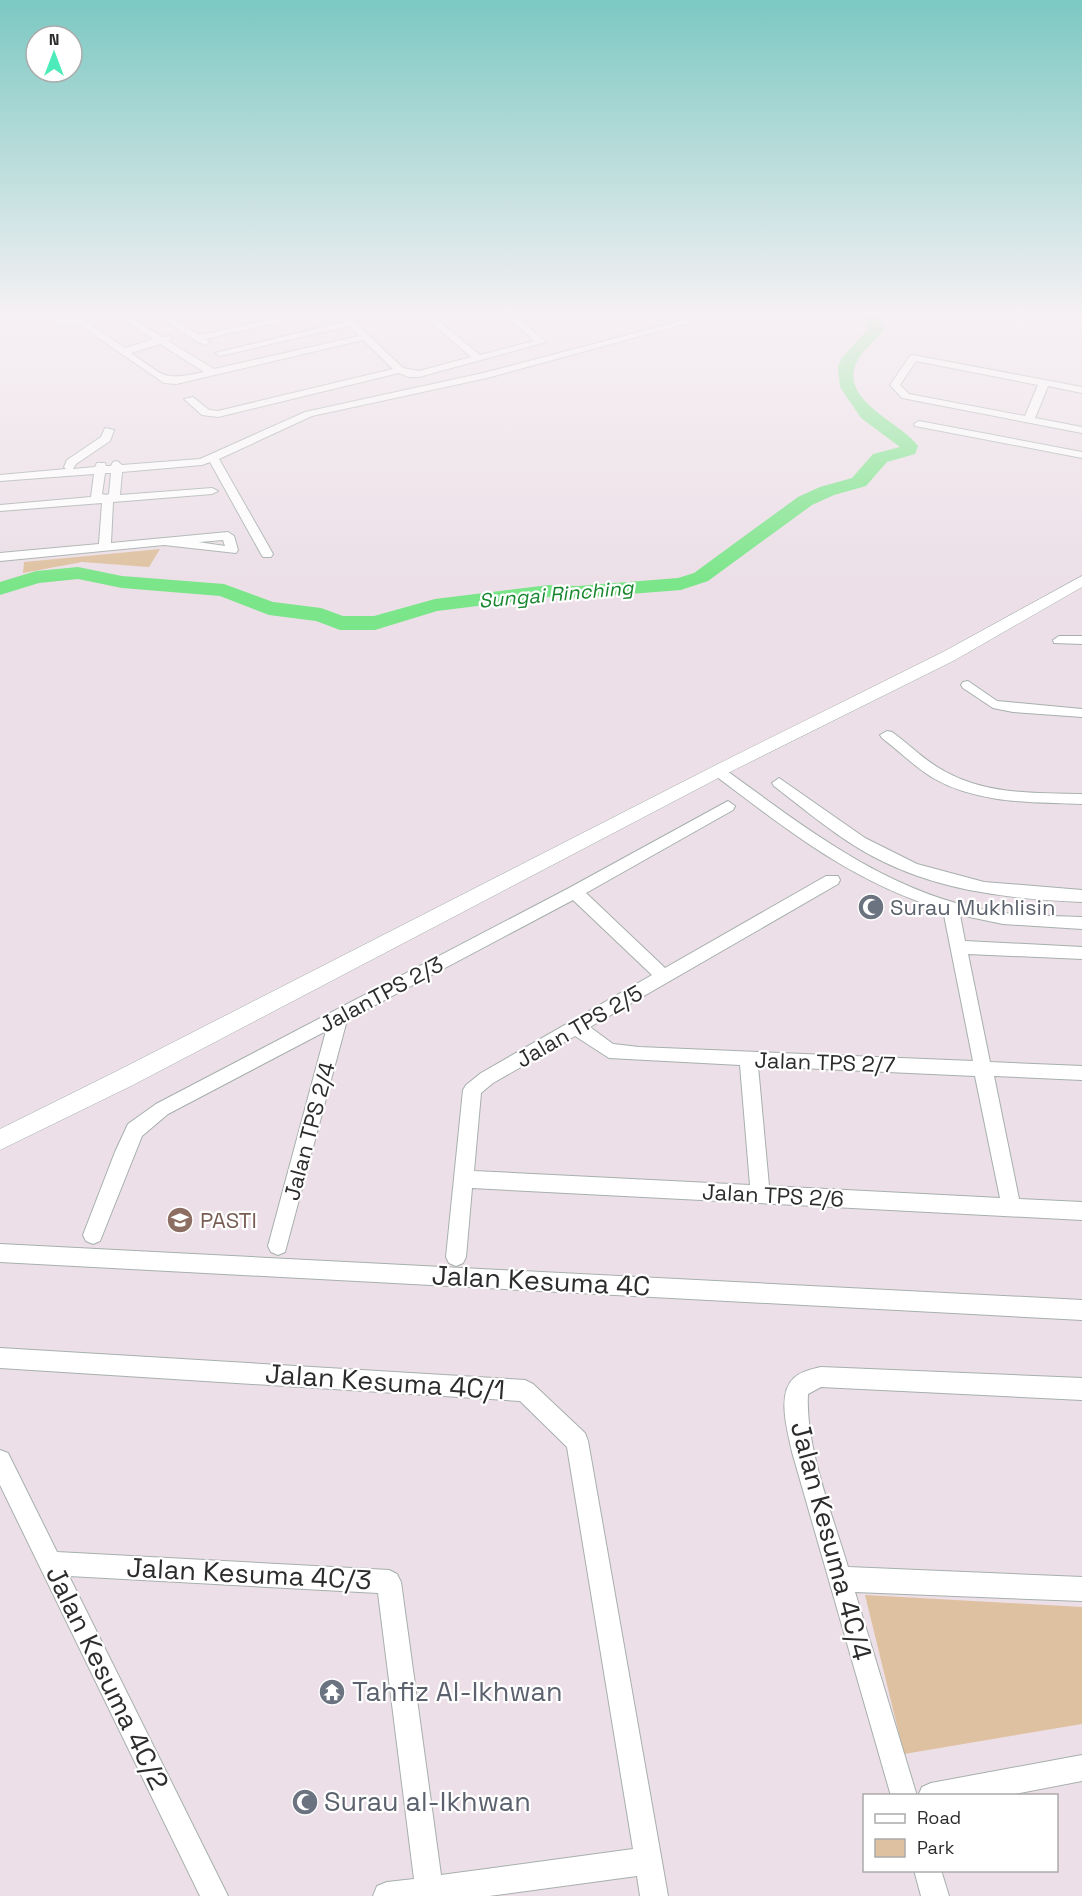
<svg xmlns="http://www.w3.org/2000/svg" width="1082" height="1896" viewBox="0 0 1082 1896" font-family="'Space Grotesk',sans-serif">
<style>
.green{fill:#dec1a0}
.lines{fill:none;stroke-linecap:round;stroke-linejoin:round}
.river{fill:#7be589;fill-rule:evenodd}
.minor-casing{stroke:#a6b0ac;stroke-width:2}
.tertiary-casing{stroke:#a6b0ac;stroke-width:1}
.minor{fill:#fff;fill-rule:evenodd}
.tertiary{fill:#fff;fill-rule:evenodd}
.labels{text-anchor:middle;stroke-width:4.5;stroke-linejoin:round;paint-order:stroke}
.far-water-label{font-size:20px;font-style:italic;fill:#18862f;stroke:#fff}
.worship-label{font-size:22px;fill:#5b616d;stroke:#fff;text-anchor:start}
.street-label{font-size:22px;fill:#2c2c2c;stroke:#fff}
.education-label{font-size:22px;fill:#785e54;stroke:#fff;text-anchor:start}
.near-street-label{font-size:27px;fill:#2c2c2c;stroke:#fff}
.near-worship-label{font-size:27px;fill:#5b616d;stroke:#fff;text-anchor:start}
</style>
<rect width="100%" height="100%" fill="#ecdfe7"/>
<g class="green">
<polygon points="160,549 149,567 82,562 23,573 24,562"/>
<polygon points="865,1595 1082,1607 1082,1724 904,1754"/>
</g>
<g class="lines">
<path class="river" d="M862,317h16l6,13c-7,10 -19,17 -25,28 -26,41 43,64 59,88l-3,8 -28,8 -21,24 -32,9 -22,10 -104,76 -27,9 -103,8 -29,-1 -112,14 -62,19h-35l-24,-9 -47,-6 -49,-19 -98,-8 -44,-9 -39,4 -39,12v-13l36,-11 42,-4 44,9 102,8 49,18 48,6 22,8h31l61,-17 114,-14 29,1 100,-8 16,-5 104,-76 22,-10 32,-9 21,-24 27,-7 -39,-29 -21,-31 -2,-20 4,-9 26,-29z"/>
<defs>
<g id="minor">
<path d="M45,317l20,2 24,-2 -5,3 41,28 28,-9 -34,-22h11l32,20 8,-1 2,2 -4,3 46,28 145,-33 -10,-10 -129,30 -5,-3 129,-31 -4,-5h9l54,51 16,3 52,-14 -46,-40h9l46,38 54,-14 -26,-24h9l29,25 -127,35h-10l-10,-4 -181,44 -16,-2 -18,-16 9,-2 16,13 9,1 175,-42 -30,-29 -187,44 -12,-1 -89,-61 -10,3zM160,344l44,28c-42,9 -38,5 -73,-19z"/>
<polygon points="160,317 171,317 200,335 283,317 299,317 206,339 210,342 205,345 194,340"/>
<path d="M696,317h14l-223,61 -175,38 -93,43 54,95 -2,3h-8l-2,-3 -51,-92 -8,3 -80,7 -2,23 92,-7 6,3 -6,3 -99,8 -2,41 117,-11 6,4 4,14 -2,3 -72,-8 -164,16v-8l99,-9 3,-41 -102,8v-6l91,-8 3,-23 -94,7v-6l66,-6 -2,-2 3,-7 34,-23 4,-9 9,2 -4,11 -34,23 -3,5 22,-2 2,-4h8l1,3h5l2,-4 4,-1 5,4 78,-6 105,-47 178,-39zM105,473h6l-2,21 -3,1 -4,-1zM223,540l2,6 -27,-4h2z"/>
<path d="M913,355l169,32v6l-34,-7 -13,32 47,9v6l-180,-35 -12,-13 20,-29zM916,361l122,24 -13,31 -116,-22 -9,-9z"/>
<polygon points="919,421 1082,452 1082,458 915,426 914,424"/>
<polygon points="1059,636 1082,636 1082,644 1054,643 1053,640"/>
<polygon points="968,681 997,701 1082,709 1082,717 1013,712 993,708 963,688 961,685 963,682"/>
<path d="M887,731l5,1c18,13 33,29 52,39 43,24 91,22 138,23v10c-50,-2 -104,0 -149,-26 -18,-11 -34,-27 -51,-40l-2,-3z"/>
<path d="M718,766l5,2c83,60 164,125 268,143 30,5 61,5 91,6v12l-79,-5 -43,-9 5,26 117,6v12l-114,-5 22,108 92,4v14l-88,-4 25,123 63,3v18l-610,-32 -6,69 -3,6 -7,3 -7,-3 -3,-6 17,-167 3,-5 15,-12 171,-98 -79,-75 -226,120 -62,232 -7,3 -7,-3 -3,-6 58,-215 -158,83 -26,22 -42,105 -7,3 -7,-3 -3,-6 32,-83 13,-28 28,-20 413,-216 159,-87 7,5 -2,4 -147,83 79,75 161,-92h12l2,4 -2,4 -248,143 23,17 26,3 334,14 -30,-151c-93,-29 -154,-79 -230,-136l-2,-3zM575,1036l34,22 131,7 10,120 -276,-14 7,-78 12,-10zM758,1066l217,10 25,122 -231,-12z"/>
<path d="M779,778l86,60 52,26 67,18 98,8v12c-68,-3 -136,-10 -198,-40 -40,-19 -75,-49 -110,-76l-2,-3z"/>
<polygon points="0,1244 1082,1300 1082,1320 0,1262"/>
<polygon points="0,1348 525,1380 533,1384 585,1433 588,1441 668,1896 640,1896 637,1876 489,1896 373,1896 377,1886 387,1882 414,1879 378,1593 69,1576 228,1896 200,1896 0,1485 0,1450 8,1453 57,1552 389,1570 397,1574 401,1582 441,1875 633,1849 567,1447 520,1401 0,1368"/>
<path d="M821,1367l261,11v22l-261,-13 -13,7c-3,53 25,122 40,173l234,10v24l-227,-9 62,204h-26l-99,-344c-4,-20 -16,-58 2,-74 7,-7 19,-9 27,-11z"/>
<polygon points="1082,1755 1082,1781 1004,1796 918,1796 922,1787 931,1783"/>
<polygon points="914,1870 941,1870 949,1896 921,1896"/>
</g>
<polygon id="tertiary" points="1082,576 1082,587 955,660 724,775 133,1085 0,1150 0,1129 117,1071 712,767 943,652"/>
</defs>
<use href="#minor" class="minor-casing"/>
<use href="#tertiary" class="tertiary-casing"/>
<use href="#minor" class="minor"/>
<use href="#tertiary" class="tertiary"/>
</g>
<linearGradient id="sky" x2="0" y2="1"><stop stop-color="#7cc8c2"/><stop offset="0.54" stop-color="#f6f1f4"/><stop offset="1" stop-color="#f6f1f4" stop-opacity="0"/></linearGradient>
<rect width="1082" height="582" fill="url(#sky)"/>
<defs>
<symbol id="mosque-disc" viewBox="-11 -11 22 22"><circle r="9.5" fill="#6b7280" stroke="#fff"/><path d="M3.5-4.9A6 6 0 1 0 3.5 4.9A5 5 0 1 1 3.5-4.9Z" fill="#fff"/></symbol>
<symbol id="school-disc" viewBox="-11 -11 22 22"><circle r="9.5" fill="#8d6e63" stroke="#fff"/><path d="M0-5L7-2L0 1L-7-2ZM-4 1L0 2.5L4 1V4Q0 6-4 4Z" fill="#fff"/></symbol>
<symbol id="temple-disc" viewBox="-11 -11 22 22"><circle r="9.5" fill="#6b7280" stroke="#fff"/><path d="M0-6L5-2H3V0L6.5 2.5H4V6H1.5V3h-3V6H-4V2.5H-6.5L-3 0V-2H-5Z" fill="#fff"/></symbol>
</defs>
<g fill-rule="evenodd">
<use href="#mosque-disc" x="856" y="892" width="30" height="30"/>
<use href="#school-disc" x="165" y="1205" width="30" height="30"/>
<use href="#temple-disc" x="317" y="1677" width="30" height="30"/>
<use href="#mosque-disc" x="290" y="1787" width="30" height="30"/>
</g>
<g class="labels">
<g class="far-water-label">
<text transform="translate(556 594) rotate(-5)" y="7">Sungai Rinching</text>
</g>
<g class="worship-label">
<text x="890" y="915">Surau Mukhlisin</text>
</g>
<g class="street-label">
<text transform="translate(381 994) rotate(-28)" y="8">JalanTPS 2/3</text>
<text transform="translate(579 1026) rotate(-30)" y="8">Jalan TPS 2/5</text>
<text transform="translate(825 1062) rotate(2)" y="8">Jalan TPS 2/7</text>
<text transform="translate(309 1131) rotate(-75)" y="8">Jalan TPS 2/4</text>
<text transform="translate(773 1195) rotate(3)" y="8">Jalan TPS 2/6</text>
</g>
<g class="education-label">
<text x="200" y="1228">PASTI</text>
</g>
<g class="near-street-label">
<text transform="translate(541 1281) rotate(3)" y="9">Jalan Kesuma 4C</text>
<text transform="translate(385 1382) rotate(4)" y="9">Jalan Kesuma 4C/1</text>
<text transform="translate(831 1541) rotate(75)" y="9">Jalan Kesuma 4C/4</text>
<text transform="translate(249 1574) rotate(3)" y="9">Jalan Kesuma 4C/3</text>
<text transform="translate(107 1678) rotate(64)" y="9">Jalan Kesuma 4C/2</text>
</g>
<g class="near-worship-label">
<text x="352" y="1701">Tahfiz Al-Ikhwan</text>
<text x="324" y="1811">Surau al-Ikhwan</text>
</g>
</g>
<rect x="863" y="1794" width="195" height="78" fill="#ffffff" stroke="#ababab" stroke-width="1.5"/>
<rect x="875" y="1814" width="30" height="9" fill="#ffffff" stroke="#ababab" stroke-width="1.5"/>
<text x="917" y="1824" font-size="18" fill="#2c2c2c">Road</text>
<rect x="875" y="1839" width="30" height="18" fill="#dec1a0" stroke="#ababab" stroke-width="1.5"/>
<text x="917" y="1854" font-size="18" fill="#2c2c2c">Park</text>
<g transform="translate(54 54)"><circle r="28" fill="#ffffff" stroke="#ababab" stroke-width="1.5"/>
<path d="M0-4.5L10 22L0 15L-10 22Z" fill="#4debb9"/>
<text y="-9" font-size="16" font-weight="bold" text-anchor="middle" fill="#2c2c2c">N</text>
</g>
</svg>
